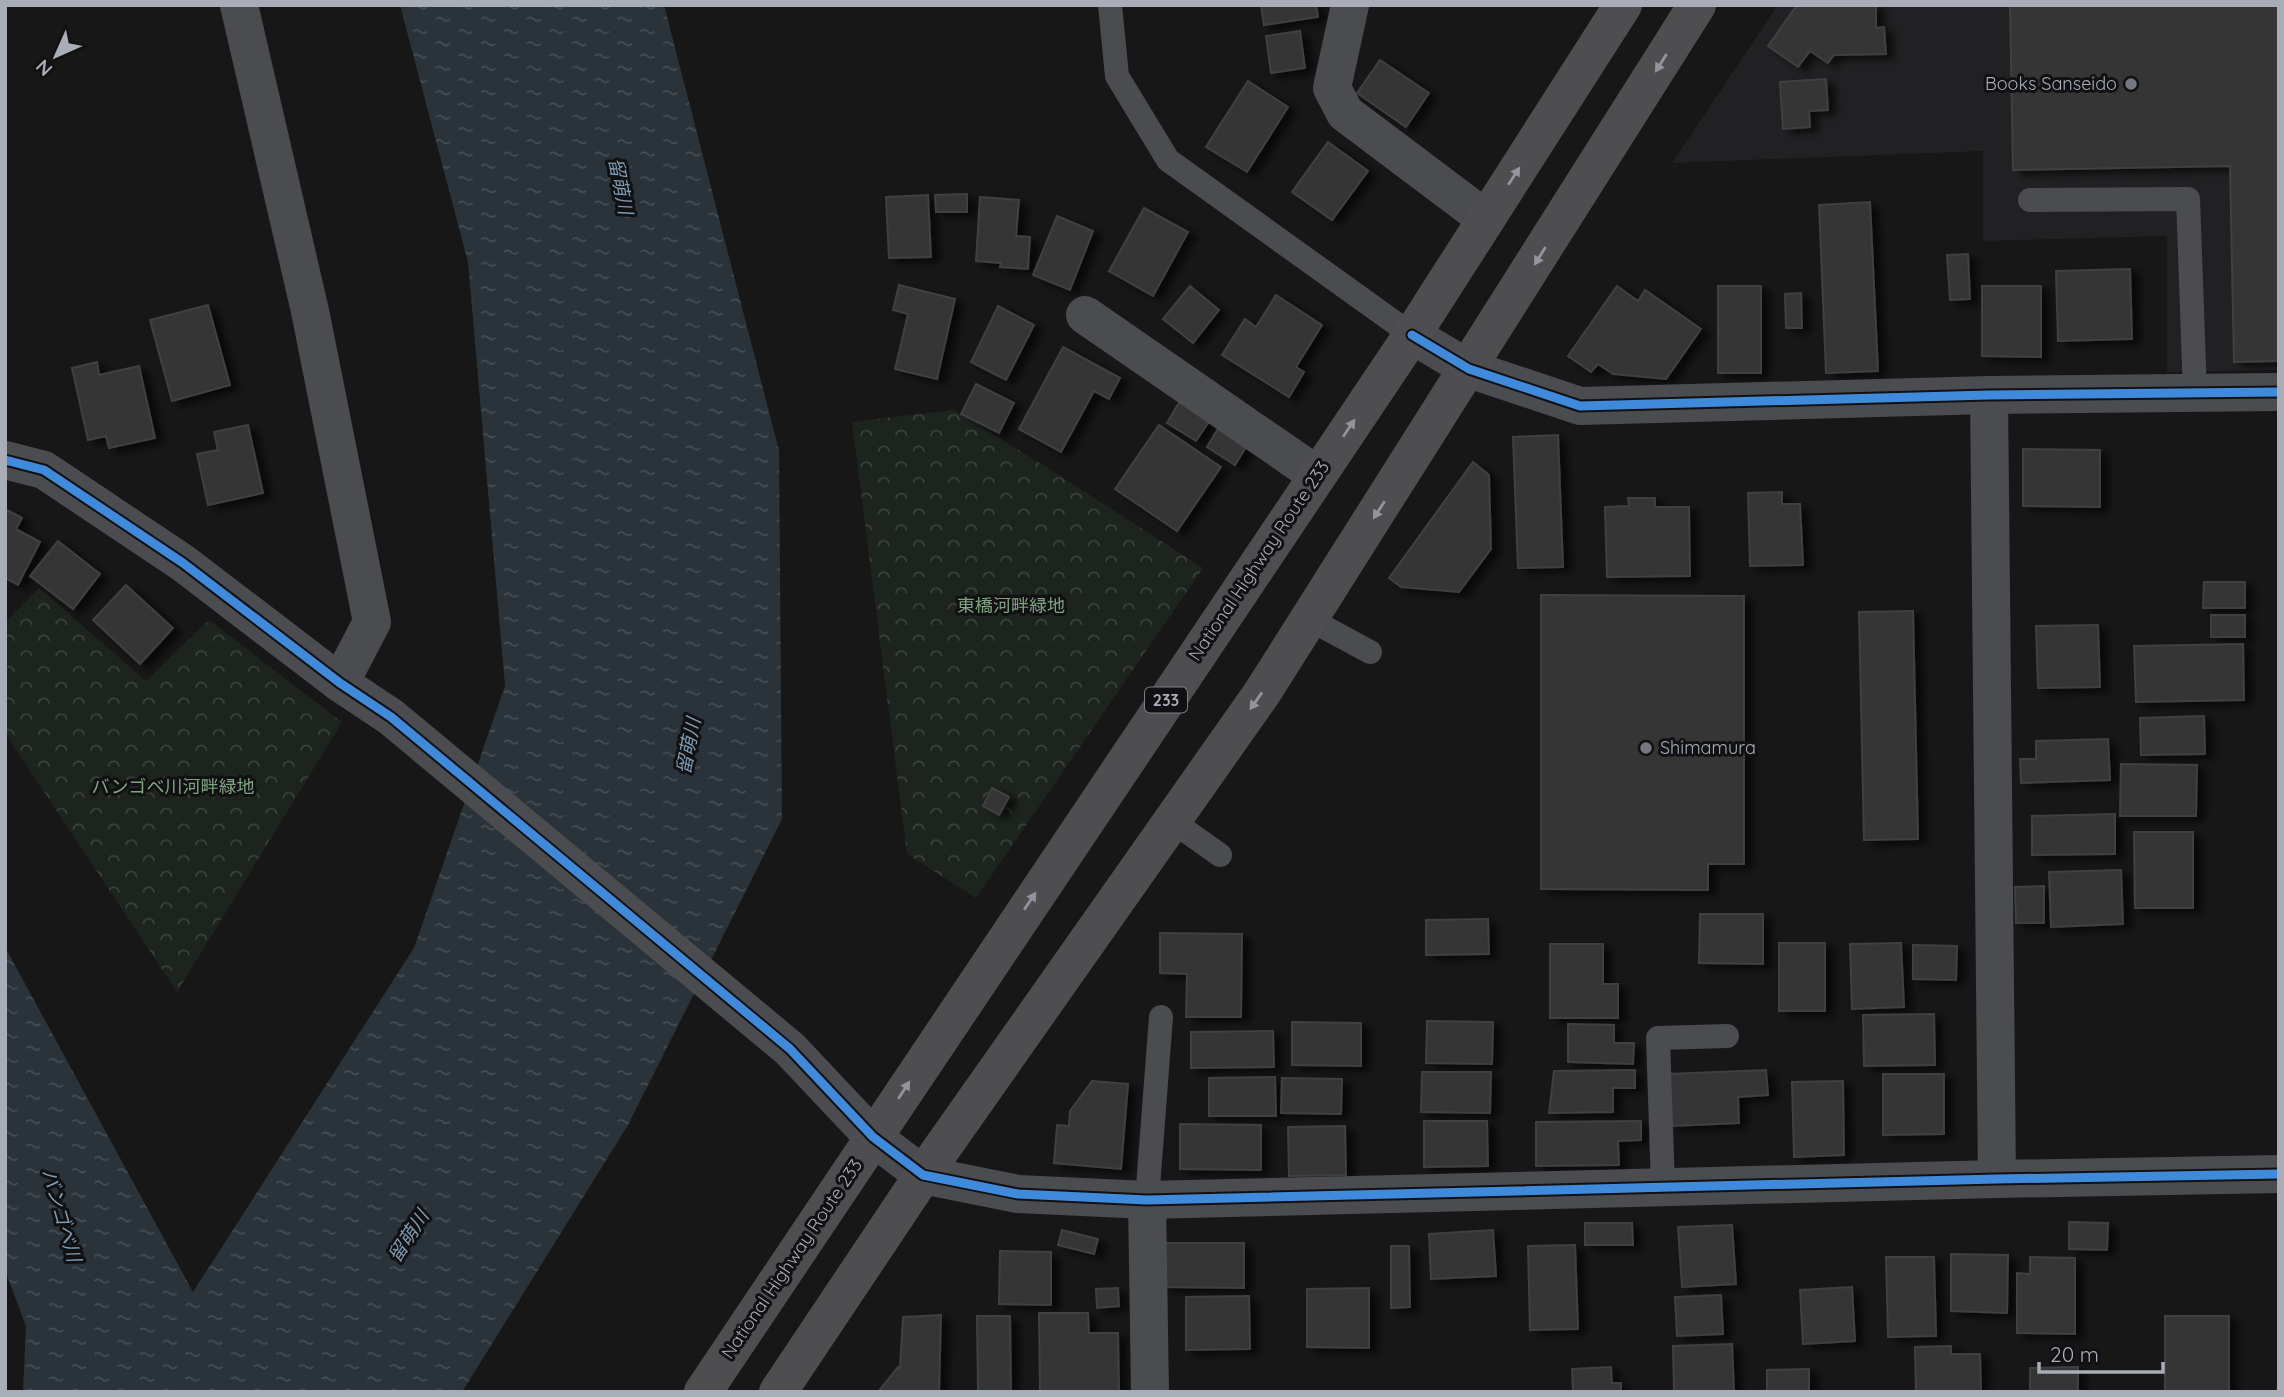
<svg xmlns="http://www.w3.org/2000/svg" width="2284" height="1397" viewBox="0 0 2284 1397" font-family="Quicksand,'Noto Sans JP',sans-serif">
<style>
.built{fill:#212123}
.forest{fill:url(#forest-crowns)}
.water{fill:url(#water-ripples)}
.building{fill:#353536;stroke:#3f4043;stroke-width:2;filter:url(#shadow)}
.lines{fill:none;stroke-linecap:round;stroke-linejoin:round}
.lane{stroke:#4b4c50;stroke-width:24}
.street{stroke:#4b4c50;stroke-width:38}
.highway{stroke:#4e4e51;stroke-width:38}
.cycleway-casing{stroke:#111113;stroke-width:13}
.cycleway{stroke:#408adc;stroke-width:9}
.oneway{fill:#92959e}
.poi-dot{fill:#757880;stroke:#111113;stroke-width:2.5}
.labels{text-anchor:middle;stroke-width:6;stroke-linejoin:round;paint-order:stroke}
.shield{fill:#111113;stroke:#7b7e86;stroke-width:2}
.shield-label{font-size:16px;font-weight:bold;fill:#a8adb8}
.poi-label{font-size:18px;fill:#a8adb8;stroke:#111113;text-anchor:end}
.street-label{font-size:18px;fill:#a8adb8;stroke:#111113}
.park-label{font-size:18px;fill:#7fa480;stroke:#111113}
.water-label{font-size:19px;font-style:italic;fill:#7e9cb4;stroke:#111113}
</style>
<defs>
<pattern id="forest-crowns" width="20" height="18" patternUnits="userSpaceOnUse" patternTransform="scale(1.75)"><rect width="20" height="18" fill="#1d241e"/><path d="M2 6a3 3 0 1 1 6 0M12 15a3 3 0 1 1 6 0" fill="none" stroke="#3b413d"/></pattern>
<pattern id="water-ripples" width="26" height="14" patternUnits="userSpaceOnUse" patternTransform="scale(1.75)"><rect width="26" height="14" fill="#2a333a"/><path d="M2 4q2-2 4 0t4 0M15 11q2-2 4 0t4 0" fill="none" stroke="#464e54"/></pattern>
<filter id="shadow"><feDropShadow dx="8" dy="4.5" stdDeviation="3.5" flood-color="#0009"/></filter>
</defs>
<rect width="100%" height="100%" fill="#171717"/>
<polygon class="built" points="1778,5 2279,5 2279,370 2167,372 2167,236 1983,241 1983,151 1672,163"/>
<g class="forest">
<polygon points="954,410 1043,465 1203,568 976,898 907,854 852,422"/>
<polygon points="39,588 146,681 209,620 342,722 177,992 5,733 5,622"/>
</g>
<polygon class="water" points="400,5 664,5 779,451 782,819 628,1125 462,1392 23,1392 26,1326 5,1270 5,947 193,1292 414,948 505,686 468,262"/>
<g class="building">
<polygon points="1261,5 1316,5 1318,17 1264,25"/>
<polygon points="1797,5 1876,5 1876,28 1884,27 1886,54 1834,55 1828,63 1810,51 1798,67 1768,46"/>
<polygon points="2010,5 2279,5 2279,361 2234,362 2230,166 2013,170"/>
<polygon points="1300,31 1305,68 1271,73 1266,36"/>
<polygon points="1380,60 1429,93 1406,127 1357,93"/>
<polygon points="1826,79 1828,110 1809,111 1810,127 1783,129 1780,82"/>
<polygon points="1248,81 1288,107 1247,172 1206,147"/>
<polygon points="1328,142 1368,171 1332,220 1292,192"/>
<polygon points="967,194 967,212 936,212 935,195"/>
<polygon points="928,195 931,257 889,258 886,197"/>
<polygon points="980,197 1019,200 1016,236 1030,237 1028,269 1000,267 1001,263 976,261"/>
<polygon points="1870,202 1878,371 1826,373 1819,205"/>
<polygon points="1144,208 1188,232 1153,296 1109,271"/>
<polygon points="1057,216 1093,231 1070,290 1033,275"/>
<polygon points="1968,254 1970,299 1950,300 1947,255"/>
<polygon points="2130,269 2132,339 2058,341 2056,271"/>
<polygon points="899,285 955,299 937,379 895,369 908,314 893,310"/>
<polygon points="1190,286 1219,310 1193,343 1163,319"/>
<polygon points="1617,286 1638,301 1645,290 1701,329 1666,379 1613,374 1598,364 1591,372 1568,356"/>
<rect x="1718" y="286" width="43" height="87"/>
<polygon points="1982,286 2041,286 2041,357 1982,356"/>
<polygon points="1801,293 1802,328 1786,328 1785,294"/>
<polygon points="1276,295 1322,325 1296,367 1304,372 1289,397 1222,355 1245,319 1256,327"/>
<polygon points="208,305 230,385 172,401 150,320"/>
<polygon points="998,306 1034,325 1006,380 971,362"/>
<polygon points="1063,347 1120,378 1109,399 1094,391 1061,452 1019,429"/>
<polygon points="97,362 99,375 139,366 155,438 109,448 106,436 88,440 72,368"/>
<polygon points="976,384 1014,403 999,433 961,414"/>
<polygon points="1180,401 1210,420 1196,441 1167,423"/>
<polygon points="248,425 263,493 208,505 197,454 218,450 214,432"/>
<polygon points="1159,425 1221,467 1177,531 1115,489"/>
<polygon points="1218,429 1246,447 1235,465 1207,447"/>
<polygon points="1558,435 1563,567 1518,568 1513,437"/>
<polygon points="2023,449 2100,450 2100,507 2023,506"/>
<polygon points="1473,462 1489,475 1491,549 1459,592 1401,587 1389,578"/>
<polygon points="1782,492 1782,504 1800,504 1803,565 1750,566 1748,493"/>
<polygon points="1628,498 1655,498 1655,507 1689,507 1690,576 1607,577 1605,507 1629,506"/>
<polygon points="5,509 22,518 16,529 40,542 18,585 5,578"/>
<polygon points="58,541 100,574 73,609 30,576"/>
<polygon points="2204,582 2245,582 2245,608 2203,608"/>
<polygon points="126,585 173,628 140,664 93,620"/>
<polygon points="1541,595 1744,596 1744,864 1708,864 1708,890 1541,889"/>
<polygon points="1913,611 1918,839 1864,840 1859,612"/>
<rect x="2211" y="615" width="34" height="22"/>
<polygon points="2098,625 2100,687 2038,688 2036,626"/>
<polygon points="2243,644 2244,700 2136,702 2134,646"/>
<polygon points="2204,716 2205,754 2141,755 2140,718"/>
<polygon points="2108,739 2110,780 2021,783 2020,759 2036,759 2036,741"/>
<polygon points="2121,764 2197,765 2196,816 2120,816"/>
<polygon points="992,788 1009,797 999,815 983,806"/>
<polygon points="2115,814 2115,854 2032,855 2032,816"/>
<polygon points="2134,832 2193,832 2193,908 2135,908"/>
<polygon points="2121,870 2123,924 2051,927 2049,872"/>
<polygon points="2044,886 2044,923 2016,923 2015,887"/>
<polygon points="1700,914 1763,914 1763,964 1699,963"/>
<polygon points="1488,919 1489,954 1426,955 1426,920"/>
<polygon points="1160,933 1242,934 1241,1017 1186,1017 1187,974 1160,973"/>
<rect x="1779" y="943" width="46" height="68"/>
<polygon points="1901,943 1904,1007 1852,1009 1850,944"/>
<polygon points="1550,944 1603,944 1603,984 1618,984 1618,1018 1550,1018"/>
<polygon points="1913,945 1957,946 1956,980 1913,979"/>
<polygon points="1934,1014 1935,1065 1864,1066 1863,1015"/>
<polygon points="1427,1021 1493,1022 1492,1064 1426,1063"/>
<polygon points="1292,1022 1361,1023 1361,1066 1292,1065"/>
<polygon points="1568,1024 1614,1025 1614,1043 1634,1043 1633,1064 1568,1062"/>
<polygon points="1273,1031 1274,1067 1191,1068 1191,1032"/>
<polygon points="1635,1070 1635,1088 1613,1088 1613,1112 1549,1113 1554,1071"/>
<polygon points="1766,1070 1768,1095 1738,1097 1739,1123 1672,1126 1669,1074"/>
<polygon points="1422,1072 1491,1072 1490,1113 1421,1112"/>
<polygon points="1883,1074 1944,1074 1944,1134 1883,1135"/>
<polygon points="1275,1077 1276,1116 1209,1116 1209,1078"/>
<polygon points="1282,1078 1342,1079 1341,1114 1281,1113"/>
<polygon points="1092,1081 1128,1084 1121,1169 1054,1163 1057,1125 1069,1126 1070,1111"/>
<polygon points="1843,1081 1844,1155 1794,1157 1792,1082"/>
<polygon points="1424,1121 1487,1121 1488,1166 1424,1167"/>
<polygon points="1641,1121 1641,1140 1618,1141 1619,1165 1536,1166 1536,1122"/>
<polygon points="1180,1124 1261,1125 1261,1170 1180,1169"/>
<polygon points="1345,1126 1346,1175 1289,1176 1288,1127"/>
<polygon points="2069,1222 2108,1223 2107,1250 2069,1249"/>
<polygon points="1585,1223 1632,1223 1633,1245 1585,1245"/>
<polygon points="1732,1225 1736,1284 1682,1287 1678,1227"/>
<polygon points="1062,1230 1098,1239 1094,1254 1058,1245"/>
<polygon points="1493,1230 1496,1276 1431,1279 1429,1234"/>
<polygon points="1164,1243 1244,1243 1244,1288 1164,1287"/>
<polygon points="1575,1245 1578,1329 1530,1330 1528,1246"/>
<polygon points="1391,1246 1409,1246 1410,1307 1391,1308"/>
<polygon points="1000,1251 1051,1252 1051,1305 999,1304"/>
<polygon points="1951,1254 2008,1255 2007,1313 1951,1311"/>
<polygon points="1886,1257 1934,1257 1936,1336 1888,1337"/>
<polygon points="2030,1257 2075,1258 2075,1334 2017,1333 2017,1273 2030,1274"/>
<polygon points="1852,1287 1855,1341 1803,1344 1800,1290"/>
<polygon points="1118,1288 1119,1306 1097,1308 1096,1289"/>
<polygon points="1369,1288 1369,1348 1307,1347 1307,1289"/>
<polygon points="1721,1295 1723,1334 1677,1336 1675,1297"/>
<polygon points="1249,1296 1250,1349 1186,1350 1186,1297"/>
<polygon points="1039,1313 1088,1313 1089,1333 1118,1333 1119,1392 1040,1392"/>
<polygon points="941,1315 939,1392 878,1392 898,1367 900,1369 903,1317"/>
<polygon points="977,1316 1010,1316 1011,1392 978,1392"/>
<rect x="2165" y="1316" width="64" height="76"/>
<polygon points="1732,1344 1734,1392 1674,1392 1673,1346"/>
<polygon points="1951,1346 1951,1354 1980,1354 1981,1392 1916,1392 1915,1347"/>
<polygon points="1611,1367 1612,1383 1621,1383 1621,1392 1573,1392 1572,1369"/>
<polygon points="2078,1367 2078,1392 2030,1392 2030,1368"/>
<polygon points="1809,1369 1809,1392 1767,1392 1767,1370"/>
</g>
<g class="lines">
<g class="lane">
<polyline points="1110,5 1117,76 1168,160 1412,335"/>
<polyline points="2030,200 2188,199 2195,393"/>
<polyline points="1309,619 1370,652"/>
<polyline points="1172,821 1220,855"/>
<polyline points="1663,1187 1658,1038 1727,1036"/>
<polyline points="1147,1200 1161,1017"/>
</g>
<g class="street">
<polyline points="239,5 310,311 372,622 340,683"/>
<polyline points="1350,5 1332,88 1345,113 1486,219"/>
<polyline points="1085,315 1317,475"/>
<polyline points="1412,335 1469,369 1580,406 1989,395 2279,392"/>
<polyline points="1989,395 1997,1179"/>
<polyline points="5,460 44,470 183,563 340,683 391,717 790,1049 873,1137 923,1175 1018,1194 1147,1200 1997,1179 2279,1174"/>
<polyline points="1147,1200 1150,1392"/>
</g>
<g class="highway">
<polyline points="703,1392 1412,335 1623,5"/>
<polyline points="778,1392 923,1175 1262,693 1697,5"/>
</g>
<defs>
<g id="cycleway">
<polyline points="1412,335 1469,369 1580,406 1989,395 2279,392"/>
<polyline points="5,460 44,470 183,563 340,683 391,717 790,1049 873,1137 923,1175 1018,1194 1147,1200 1997,1179 2279,1174"/>
</g>
</defs>
<use href="#cycleway" class="cycleway-casing"/>
<use href="#cycleway" class="cycleway"/>
</g>
<defs><path id="oneway-solid" d="M-6-.8H1V-3.2L6.5 0L1 3.2V.8H-6Z" transform="scale(1.75)"/></defs>
<g class="oneway">
<use href="#oneway-solid" transform="translate(1661 63) rotate(122)"/>
<use href="#oneway-solid" transform="translate(1514 176) rotate(-57)"/>
<use href="#oneway-solid" transform="translate(1540 256) rotate(122)"/>
<use href="#oneway-solid" transform="translate(1349 428) rotate(-56)"/>
<use href="#oneway-solid" transform="translate(1379 510) rotate(123)"/>
<use href="#oneway-solid" transform="translate(1256 701) rotate(125)"/>
<use href="#oneway-solid" transform="translate(1030 901) rotate(-56)"/>
<use href="#oneway-solid" transform="translate(904 1090) rotate(-57)"/>
</g>
<g class="poi-dot">
<circle cx="2131" cy="84" r="7"/>
<circle cx="1646" cy="748" r="7"/>
</g>
<g class="labels">
<rect class="shield" x="1145" y="687.5" width="42" height="25" rx="5"/>
<g class="shield-label">
<text x="1166" y="706">233</text>
</g>
<g class="poi-label">
<text x="2117" y="90">Books Sanseido</text>
<text x="1660" y="754" text-anchor="start">Shimamura</text>
</g>
<g class="street-label">
<text transform="translate(1259 561) rotate(-56)" y="6">National Highway Route 233</text>
<text transform="translate(792 1259) rotate(-56)" y="6">National Highway Route 233</text>
</g>
<g class="park-label">
<text x="1011" y="612">東橋河畔緑地</text>
<text x="173" y="793">バンゴベ川河畔緑地</text>
</g>
<g class="water-label">
<text transform="translate(621 186) rotate(79)" y="7">留萌川</text>
<text transform="translate(688 746) rotate(-79)" y="7">留萌川</text>
<text transform="translate(62 1215) rotate(74)" y="7">バンゴベ川</text>
<text transform="translate(408 1236) rotate(-57)" y="7">留萌川</text>
</g>
</g>
<rect width="2284" height="1397" fill="none" stroke="#a8adb8" stroke-width="14"/>
<g transform="translate(56 56) rotate(225)" stroke="#111113" stroke-width="5" paint-order="stroke">
<path d="M0-5L12 26L0 18L-12 26Z" fill="#a8adb8"/>
<text y="-10" font-size="19" font-weight="bold" text-anchor="middle" fill="#a8adb8">N</text>
</g>
<path d="M2039 1362v10h124v-10" fill="none" stroke="#a8adb8" stroke-width="3.5"/>
<text x="2050" y="1362" font-size="21" fill="#a8adb8" stroke="#111113" stroke-width="5" paint-order="stroke">20 m</text>
</svg>
